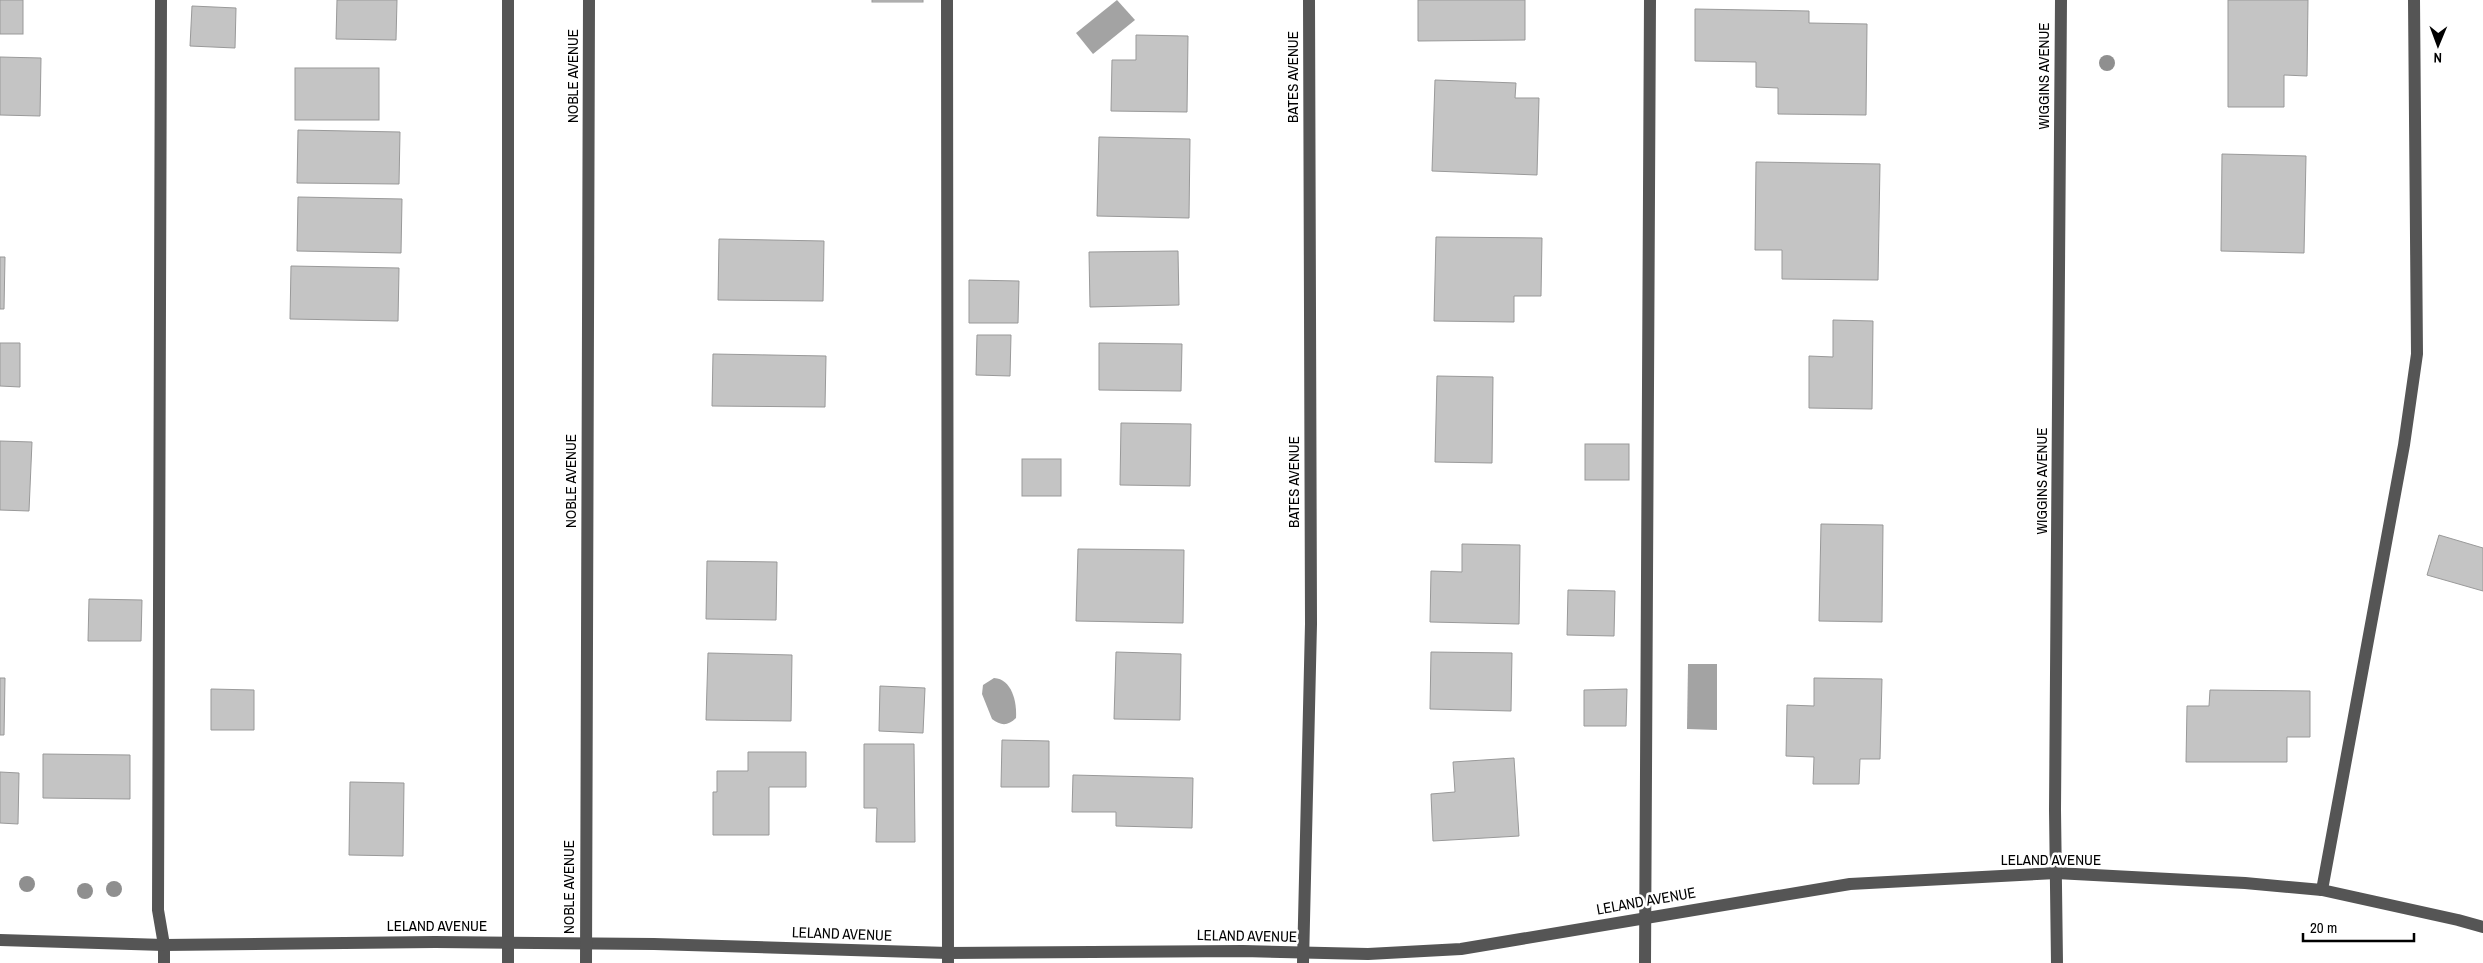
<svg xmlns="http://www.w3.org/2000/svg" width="2483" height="963" viewBox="0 0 2483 963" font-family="'Archivo Narrow',sans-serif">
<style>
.water{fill:#a3a3a3}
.building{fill:#c4c4c4;stroke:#999}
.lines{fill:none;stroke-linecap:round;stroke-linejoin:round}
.minor{stroke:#555;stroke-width:12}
.tree{fill:#8f8f8f}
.labels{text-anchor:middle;stroke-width:5;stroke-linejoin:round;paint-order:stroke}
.street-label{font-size:15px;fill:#000;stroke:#fff}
</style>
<rect width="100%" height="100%" fill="#fff"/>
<g class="water">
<polygon points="1117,0 1135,20 1093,54 1076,33"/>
<polygon points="1688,664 1717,664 1717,730 1687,729"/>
<path d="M994,678c18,1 23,24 22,40 -8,8 -15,8 -24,1l-10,-25 1,-9z"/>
</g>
<g class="building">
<rect x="0" y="0" width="23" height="34"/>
<polygon points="337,0 397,0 396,40 336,39"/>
<rect x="872" y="0" width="51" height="2"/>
<polygon points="1418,0 1525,0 1525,40 1418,41"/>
<polygon points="2228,0 2308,0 2307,76 2284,75 2284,107 2228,107"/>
<polygon points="192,6 236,8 235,48 190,46"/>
<polygon points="1695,9 1809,11 1809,23 1867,24 1866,115 1778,114 1778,88 1756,87 1756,62 1695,61"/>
<polygon points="1136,35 1188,36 1187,112 1111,111 1112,60 1136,60"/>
<polygon points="0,57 41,58 40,116 0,115"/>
<rect x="295" y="68" width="84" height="52"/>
<polygon points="1435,80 1516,83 1515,98 1539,98 1537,175 1432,171"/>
<polygon points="298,130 400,132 399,184 297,183"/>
<polygon points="1099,137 1190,139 1189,218 1097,216"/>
<polygon points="2222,154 2306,156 2304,253 2221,251"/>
<polygon points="1756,162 1880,164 1878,280 1782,279 1782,250 1755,250"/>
<polygon points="298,197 402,199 401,253 297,251"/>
<polygon points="1436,237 1542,238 1541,296 1514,296 1514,322 1434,321"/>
<polygon points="719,239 824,241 823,301 718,300"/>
<polygon points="1178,251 1179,305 1090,307 1089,252"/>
<polygon points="0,257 5,257 4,309 0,309"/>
<polygon points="291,266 399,268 398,321 290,319"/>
<polygon points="969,280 1019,281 1018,323 969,323"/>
<polygon points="1833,320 1873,321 1872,409 1809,408 1809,356 1833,357"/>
<polygon points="977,335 1011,335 1010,376 976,375"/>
<polygon points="0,343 20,343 20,387 0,386"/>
<polygon points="1099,343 1182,344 1181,391 1099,390"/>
<polygon points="713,354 826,356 825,407 712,406"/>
<polygon points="1437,376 1493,377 1492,463 1435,462"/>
<polygon points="1121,423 1191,424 1190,486 1120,485"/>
<polygon points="0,441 32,442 29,511 0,510"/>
<rect x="1585" y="444" width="44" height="36"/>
<rect x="1022" y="459" width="39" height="37"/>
<polygon points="1821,524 1883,525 1882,622 1819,621"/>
<polygon points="2439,535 2483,548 2483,591 2427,575"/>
<polygon points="1462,544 1520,545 1519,624 1430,622 1431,571 1462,572"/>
<polygon points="1078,549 1184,550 1183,623 1076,621"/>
<polygon points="707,561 777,562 776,620 706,619"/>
<polygon points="1568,590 1615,591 1614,636 1567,635"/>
<polygon points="89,599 142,600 141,641 88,641"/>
<polygon points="1116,652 1181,654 1180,720 1114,719"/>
<polygon points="1431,652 1512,653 1511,711 1430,709"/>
<polygon points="708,653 792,655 791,721 706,720"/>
<polygon points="0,678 5,678 4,735 0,735"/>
<polygon points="1814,678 1882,679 1880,759 1860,759 1859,784 1813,784 1814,757 1786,756 1787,705 1814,706"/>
<polygon points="880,686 925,688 923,733 879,731"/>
<polygon points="211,689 254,690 254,730 211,730"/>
<polygon points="1627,689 1626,726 1584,726 1584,690"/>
<polygon points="2210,690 2310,691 2310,737 2287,737 2287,762 2186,762 2187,706 2209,706"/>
<polygon points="1002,740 1049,741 1049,787 1001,787"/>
<polygon points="864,744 914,744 915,842 876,842 877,808 864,808"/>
<polygon points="748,752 806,752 806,787 769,787 769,835 713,835 713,792 717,792 717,771 748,771"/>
<polygon points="43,754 130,755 130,799 43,798"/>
<polygon points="1514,758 1519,836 1433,841 1431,794 1455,792 1453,762"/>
<polygon points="0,772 19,773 18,824 0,823"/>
<polygon points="1073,775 1193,778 1192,828 1116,826 1116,812 1072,812"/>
<polygon points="350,782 404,783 403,856 349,855"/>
</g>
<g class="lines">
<g class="minor">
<polyline points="161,0 158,910 164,945 164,963"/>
<polyline points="508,0 508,963"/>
<polyline points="947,0 948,963"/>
<polyline points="2322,890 2404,445 2417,354 2414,0"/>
<polyline points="0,940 164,945 435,942 654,944 948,953 1243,951 1368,954 1461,949 1850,884 2056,873 2245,883 2322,890 2458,920 2483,927"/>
<polyline points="586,963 589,0"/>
<polyline points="1303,963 1311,624 1309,0"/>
<polyline points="1645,963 1650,0"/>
<polyline points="2057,963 2055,810 2061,0"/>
</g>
</g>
<g class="tree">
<circle cx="2107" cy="63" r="8"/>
<circle cx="27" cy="884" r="8"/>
<circle cx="114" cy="889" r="8"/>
<circle cx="85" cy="891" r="8"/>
</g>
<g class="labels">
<g class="street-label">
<text transform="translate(573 76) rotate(-90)" y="5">NOBLE AVENUE</text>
<text transform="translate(2044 76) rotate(-90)" y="5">WIGGINS AVENUE</text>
<text transform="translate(1293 77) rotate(-90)" y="5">BATES AVENUE</text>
<text transform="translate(571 481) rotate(-90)" y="5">NOBLE AVENUE</text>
<text transform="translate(2042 481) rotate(-90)" y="5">WIGGINS AVENUE</text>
<text transform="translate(1294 482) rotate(-90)" y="5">BATES AVENUE</text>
<text x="2051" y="865">LELAND AVENUE</text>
<text transform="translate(569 887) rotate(-90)" y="5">NOBLE AVENUE</text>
<text transform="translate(1646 901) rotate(-10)" y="5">LELAND AVENUE</text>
<text x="437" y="931">LELAND AVENUE</text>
<text transform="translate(842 934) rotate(2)" y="5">LELAND AVENUE</text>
<text transform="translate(1247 936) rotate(1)" y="5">LELAND AVENUE</text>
</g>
</g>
<g transform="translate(2438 45) rotate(181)" stroke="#ffffff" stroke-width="4" paint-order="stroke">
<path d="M0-4L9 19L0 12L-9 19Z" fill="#000000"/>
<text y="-8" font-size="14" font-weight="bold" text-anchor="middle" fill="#000000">N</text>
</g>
<path d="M2303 933v8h111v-8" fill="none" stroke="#000000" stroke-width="2.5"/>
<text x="2310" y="933" font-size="15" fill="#000000" stroke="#ffffff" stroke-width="4" paint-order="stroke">20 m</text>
</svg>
